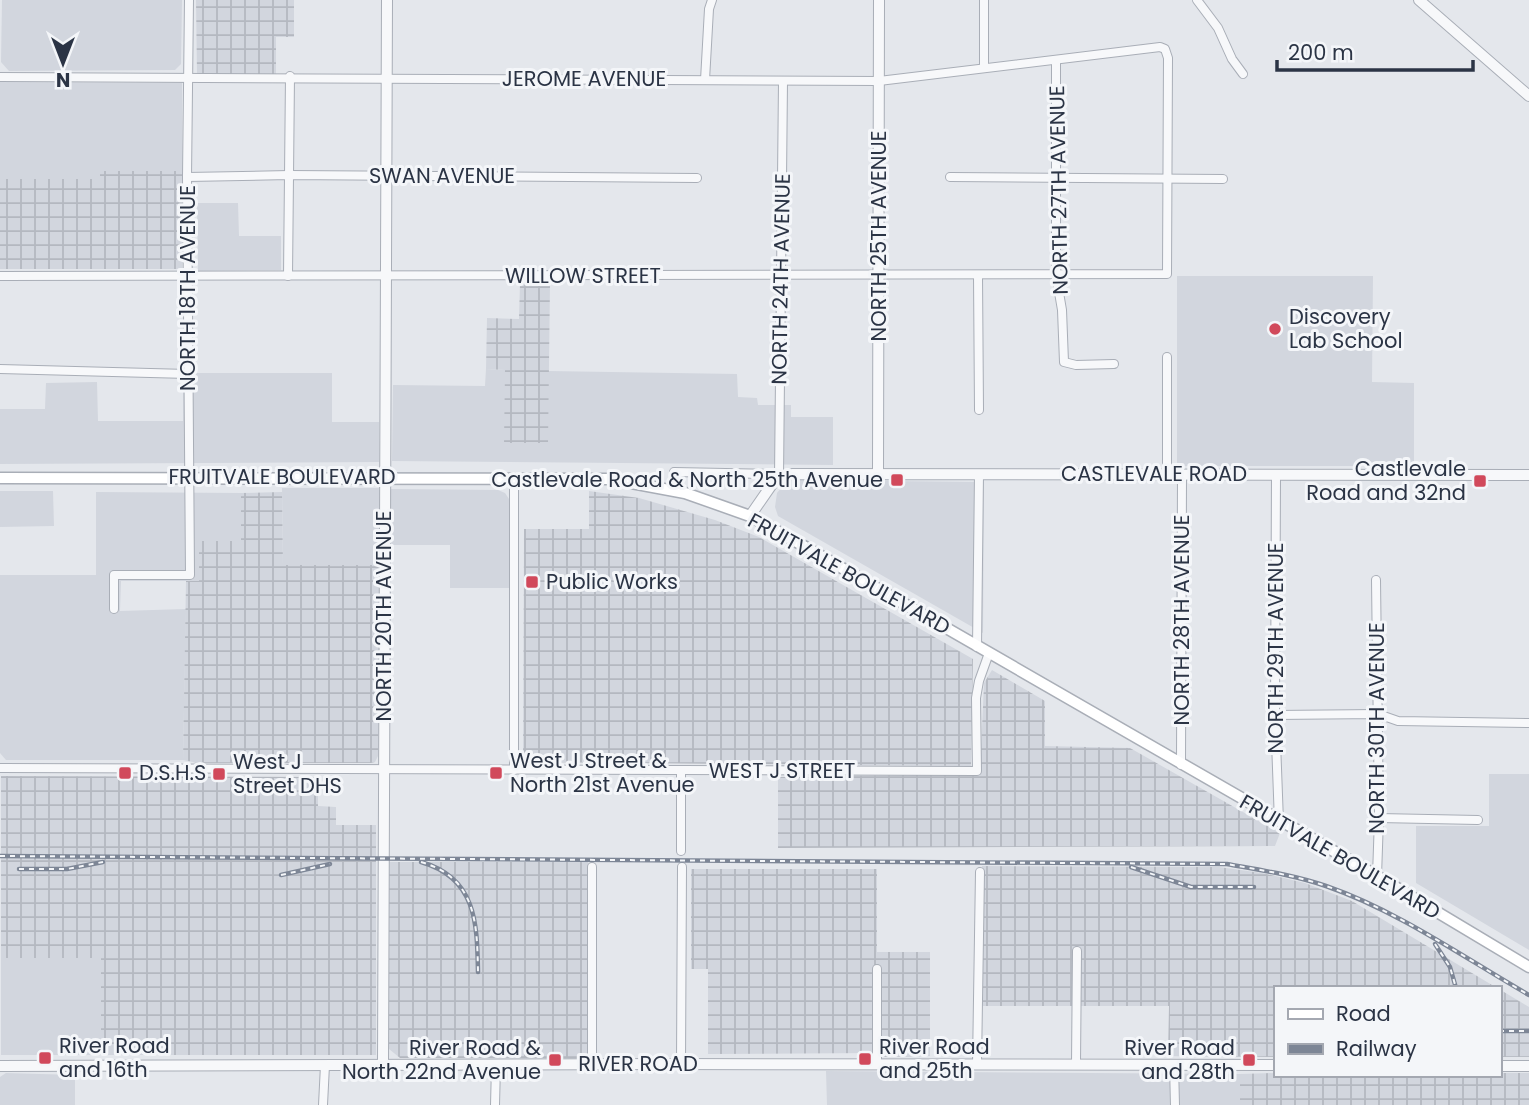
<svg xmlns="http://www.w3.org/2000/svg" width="1529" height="1105" viewBox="0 0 1529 1105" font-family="Poppins,sans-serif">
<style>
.built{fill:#d2d6de}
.industrial{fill:url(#industrial-grid)}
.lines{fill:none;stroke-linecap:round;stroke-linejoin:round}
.minor-casing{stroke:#a9aeb7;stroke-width:10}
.tertiary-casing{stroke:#a9aeb7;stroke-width:12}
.secondary-casing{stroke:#a9aeb7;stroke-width:13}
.minor{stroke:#f7f8fa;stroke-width:8}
.tertiary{stroke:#f7f8fa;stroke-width:10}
.secondary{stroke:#fff;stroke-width:10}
.rail-casing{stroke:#7d8696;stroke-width:4.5}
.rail{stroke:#f4f6f9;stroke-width:2;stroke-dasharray:5;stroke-linecap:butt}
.poi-dot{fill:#d1495b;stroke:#f4f6f9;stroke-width:2.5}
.labels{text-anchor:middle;stroke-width:6;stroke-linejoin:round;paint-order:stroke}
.street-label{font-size:21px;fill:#2b3445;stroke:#f4f6f9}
.poi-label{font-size:21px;fill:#2b3445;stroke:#f4f6f9;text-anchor:start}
</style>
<defs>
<pattern id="industrial-grid" width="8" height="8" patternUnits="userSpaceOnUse" patternTransform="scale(1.75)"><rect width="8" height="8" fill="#d2d6de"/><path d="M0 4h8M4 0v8" fill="none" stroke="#b4b8c0"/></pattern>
</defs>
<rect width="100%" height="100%" fill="#e4e7ec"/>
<g class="built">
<polygon points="2,0 182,0 181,64 175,70 9,71 1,62"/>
<polygon points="0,82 182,83 182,171 100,171 100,179 0,179"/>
<polygon points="197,203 238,203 239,236 281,236 281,270 198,271"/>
<polygon points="1177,276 1373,276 1372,382 1414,383 1414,466 1177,466"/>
<polygon points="486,369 505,370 505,443 548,443 548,371 737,374 738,397 757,398 758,405 791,405 791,417 833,417 833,465 392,461 393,385 485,386"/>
<polygon points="183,373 332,373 332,422 379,422 379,462 0,464 0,409 45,409 46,383 97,382 98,421 183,421"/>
<polygon points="792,480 984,482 983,633 778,516 775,507 777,493 787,481"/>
<polygon points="282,488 379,488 380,565 283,565"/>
<polygon points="390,489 498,490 505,493 509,499 510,588 450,588 450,545 391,545"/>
<polygon points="0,491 53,491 54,526 0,527"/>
<polygon points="96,492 241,493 241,541 199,581 121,581 120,611 186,609 183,760 6,760 0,753 0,575 96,575"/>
<polygon points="1489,774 1529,774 1529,950 1416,883 1416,826 1489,826"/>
<rect x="1" y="958" width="100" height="97"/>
<polygon points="826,1071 1240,1074 1240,1105 827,1105"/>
<polygon points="6,1073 75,1075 75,1105 0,1105 0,1077"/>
</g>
<g class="industrial">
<polygon points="196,0 294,0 294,37 276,37 276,75 197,75"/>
<polygon points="100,171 182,171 182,269 0,269 0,179 100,179"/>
<polygon points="520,283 550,284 548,443 504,443 505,370 486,369 487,318 519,319"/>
<polygon points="589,491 639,498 715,520 759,537 973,659 971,766 523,762 524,529 589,529"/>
<polygon points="282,492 283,565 380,565 378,756 375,762 371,763 198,763 183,760 186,581 199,581 199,541 241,541 241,493"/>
<polygon points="992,670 1045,701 1045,746 1130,748 1280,833 1275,846 778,848 778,777 980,774 984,683"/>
<polygon points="1,776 318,777 318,806 336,807 336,825 376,825 376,1055 101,1055 101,958 1,958"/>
<polygon points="389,862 588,862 588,1058 400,1058 389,1049"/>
<polygon points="982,866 1219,867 1262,873 1305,883 1352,901 1497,988 1275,988 1275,1057 1168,1056 1169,1006 983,1006"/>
<polygon points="691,869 877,869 877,952 930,952 930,1056 884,1057 877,1053 708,1054 708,969 691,969"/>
<polygon points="1499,989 1529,1007 1529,1057 1499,1057"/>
<polygon points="1275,1073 1275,1075 1499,1075 1499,1073 1529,1073 1529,1105 1240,1105 1240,1074"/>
</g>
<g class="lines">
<defs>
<g id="minor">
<polyline points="984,0 984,67"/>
<polyline points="1197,0 1218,28 1232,59 1243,74"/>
<polyline points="1056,60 1056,275 1062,310 1064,362 1076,365 1114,364"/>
<polyline points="0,77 879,81 1160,47 1165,49 1168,58 1167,274 0,276"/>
<polyline points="705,80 709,9 712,0"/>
<polyline points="187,177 289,175 697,178"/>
<polyline points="950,177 1223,179"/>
<polyline points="288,276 290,76"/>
<polyline points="978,276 979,410"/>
<polyline points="1167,357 1167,474"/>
<polyline points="0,369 188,374"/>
<polyline points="674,472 770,474 779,477 783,81"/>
<polyline points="1276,474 1275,715 1279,822"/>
<polyline points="1376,580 1379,818 1377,876"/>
<polyline points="114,609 114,575 190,575 187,177 189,0"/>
<polyline points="977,647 979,474"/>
<polyline points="1275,715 1378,714 1398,721 1529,723"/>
<polyline points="1181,765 1182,474"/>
<polyline points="0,768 977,771 976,698 979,681 989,653"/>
<polyline points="514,770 514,479"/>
<polyline points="681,771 681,851"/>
<polyline points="1379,818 1478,820"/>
<polyline points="592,1064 592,867"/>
<polyline points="681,1064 682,867"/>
<polyline points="877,1064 877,969"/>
<polyline points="977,1064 980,872"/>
<polyline points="1076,1064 1077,951"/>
<polyline points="1174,1065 1175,1105"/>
<polyline points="323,1105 325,1065"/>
<polyline points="495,1105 496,1066"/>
</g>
<g id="tertiary">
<polyline points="1419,0 1529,96"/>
<polyline points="878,473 879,0"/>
<polyline points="750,516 775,480 779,477 792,474 1529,475"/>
<polyline points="383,1064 387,0"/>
<polyline points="0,1066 671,1064 1275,1065"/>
<polyline points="1499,1066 1529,1066"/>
</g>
<polyline id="secondary" points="0,478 610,479 685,493 750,516 802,545 1377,876 1529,967"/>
</defs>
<use href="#minor" class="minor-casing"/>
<use href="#tertiary" class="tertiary-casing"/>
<use href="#secondary" class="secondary-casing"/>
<use href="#minor" class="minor"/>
<use href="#tertiary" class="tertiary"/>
<use href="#secondary" class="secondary"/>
<defs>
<g id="rail">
<path d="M0,856l1227,8c33,6 67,11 99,22 72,25 137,71 203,109"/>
<path d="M421,862c56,16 56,62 57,110"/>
<polyline points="1131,867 1191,887 1254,887"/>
<polyline points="19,869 67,869 103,862"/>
<polyline points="281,875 330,864"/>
<polyline points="1435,944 1450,967 1456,988"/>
<polyline points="1499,1031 1529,1031"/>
</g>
</defs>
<use href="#rail" class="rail-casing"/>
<use href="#rail" class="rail"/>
</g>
<g class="poi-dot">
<circle cx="1275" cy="329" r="7"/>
<rect x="890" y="473" width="14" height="14" rx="3.5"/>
<rect x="1473" y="474" width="14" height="14" rx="3.5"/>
<rect x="525" y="575" width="14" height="14" rx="3.5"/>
<rect x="118" y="766" width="14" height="14" rx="3.5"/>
<rect x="489" y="766" width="14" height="14" rx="3.5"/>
<rect x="212" y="767" width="14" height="14" rx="3.5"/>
<rect x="38" y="1051" width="14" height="14" rx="3.5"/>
<rect x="858" y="1052" width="14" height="14" rx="3.5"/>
<rect x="548" y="1053" width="14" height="14" rx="3.5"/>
<rect x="1242" y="1053" width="14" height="14" rx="3.5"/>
</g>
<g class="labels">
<g class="street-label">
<text x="584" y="86">JEROME AVENUE</text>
<text x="442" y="183">SWAN AVENUE</text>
<text transform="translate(1059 190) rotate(-91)" y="7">NORTH 27TH AVENUE</text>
<text transform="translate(879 236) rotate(-90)" y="7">NORTH 25TH AVENUE</text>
<text x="583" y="283">WILLOW STREET</text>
<text transform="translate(781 279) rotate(-89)" y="7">NORTH 24TH AVENUE</text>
<text transform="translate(188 288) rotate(-90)" y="7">NORTH 18TH AVENUE</text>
<text x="1154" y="481">CASTLEVALE ROAD</text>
<text x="282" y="484">FRUITVALE BOULEVARD</text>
<text transform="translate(849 574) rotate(29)" y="7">FRUITVALE BOULEVARD</text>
<text transform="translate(384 616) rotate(-90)" y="7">NORTH 20TH AVENUE</text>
<text transform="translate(1182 620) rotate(-90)" y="7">NORTH 28TH AVENUE</text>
<text transform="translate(1276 648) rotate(-90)" y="7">NORTH 29TH AVENUE</text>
<text transform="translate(1377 728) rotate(-90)" y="7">NORTH 30TH AVENUE</text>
<text x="782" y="778">WEST J STREET</text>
<text transform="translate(1340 857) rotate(30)" y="7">FRUITVALE BOULEVARD</text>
<text x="638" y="1071">RIVER ROAD</text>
</g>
<g class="poi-label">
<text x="1289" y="324">Discovery<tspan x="1289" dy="24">Lab School</tspan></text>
<text x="1466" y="476" text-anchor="end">Castlevale<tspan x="1466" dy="24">Road and 32nd</tspan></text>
<text x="883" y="487" text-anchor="end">Castlevale Road &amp; North 25th Avenue</text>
<text x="546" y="589">Public Works</text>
<text x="510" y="768">West J Street &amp;<tspan x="510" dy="24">North 21st Avenue</tspan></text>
<text x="233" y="769">West J<tspan x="233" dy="24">Street DHS</tspan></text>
<text x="139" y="780">D.S.H.S</text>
<text x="59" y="1053">River Road<tspan x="59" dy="24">and 16th</tspan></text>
<text x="879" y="1054">River Road<tspan x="879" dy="24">and 25th</tspan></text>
<text x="541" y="1055" text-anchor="end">River Road &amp;<tspan x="541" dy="24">North 22nd Avenue</tspan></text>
<text x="1235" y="1055" text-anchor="end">River Road<tspan x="1235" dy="24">and 28th</tspan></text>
</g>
</g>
<rect x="1274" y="986" width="228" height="91" fill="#f4f6f9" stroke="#a4a8b1" stroke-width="2"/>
<rect x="1288" y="1009" width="35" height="10" fill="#ffffff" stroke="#a4a8b1" stroke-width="2"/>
<text x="1336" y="1021" font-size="21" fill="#2b3445">Road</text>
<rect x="1288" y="1044" width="35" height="10" fill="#7d8696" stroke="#a4a8b1" stroke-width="2"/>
<text x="1336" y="1056" font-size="21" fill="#2b3445">Railway</text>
<g transform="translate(63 63) rotate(180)" stroke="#f4f6f9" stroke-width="5" paint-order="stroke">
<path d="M0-5L12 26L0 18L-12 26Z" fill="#2b3445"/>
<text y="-10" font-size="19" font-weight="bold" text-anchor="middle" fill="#2b3445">N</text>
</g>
<path d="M1277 60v10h196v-10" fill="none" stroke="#2b3445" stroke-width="3.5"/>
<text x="1288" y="60" font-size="21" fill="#2b3445" stroke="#f4f6f9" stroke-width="5" paint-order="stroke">200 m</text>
</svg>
